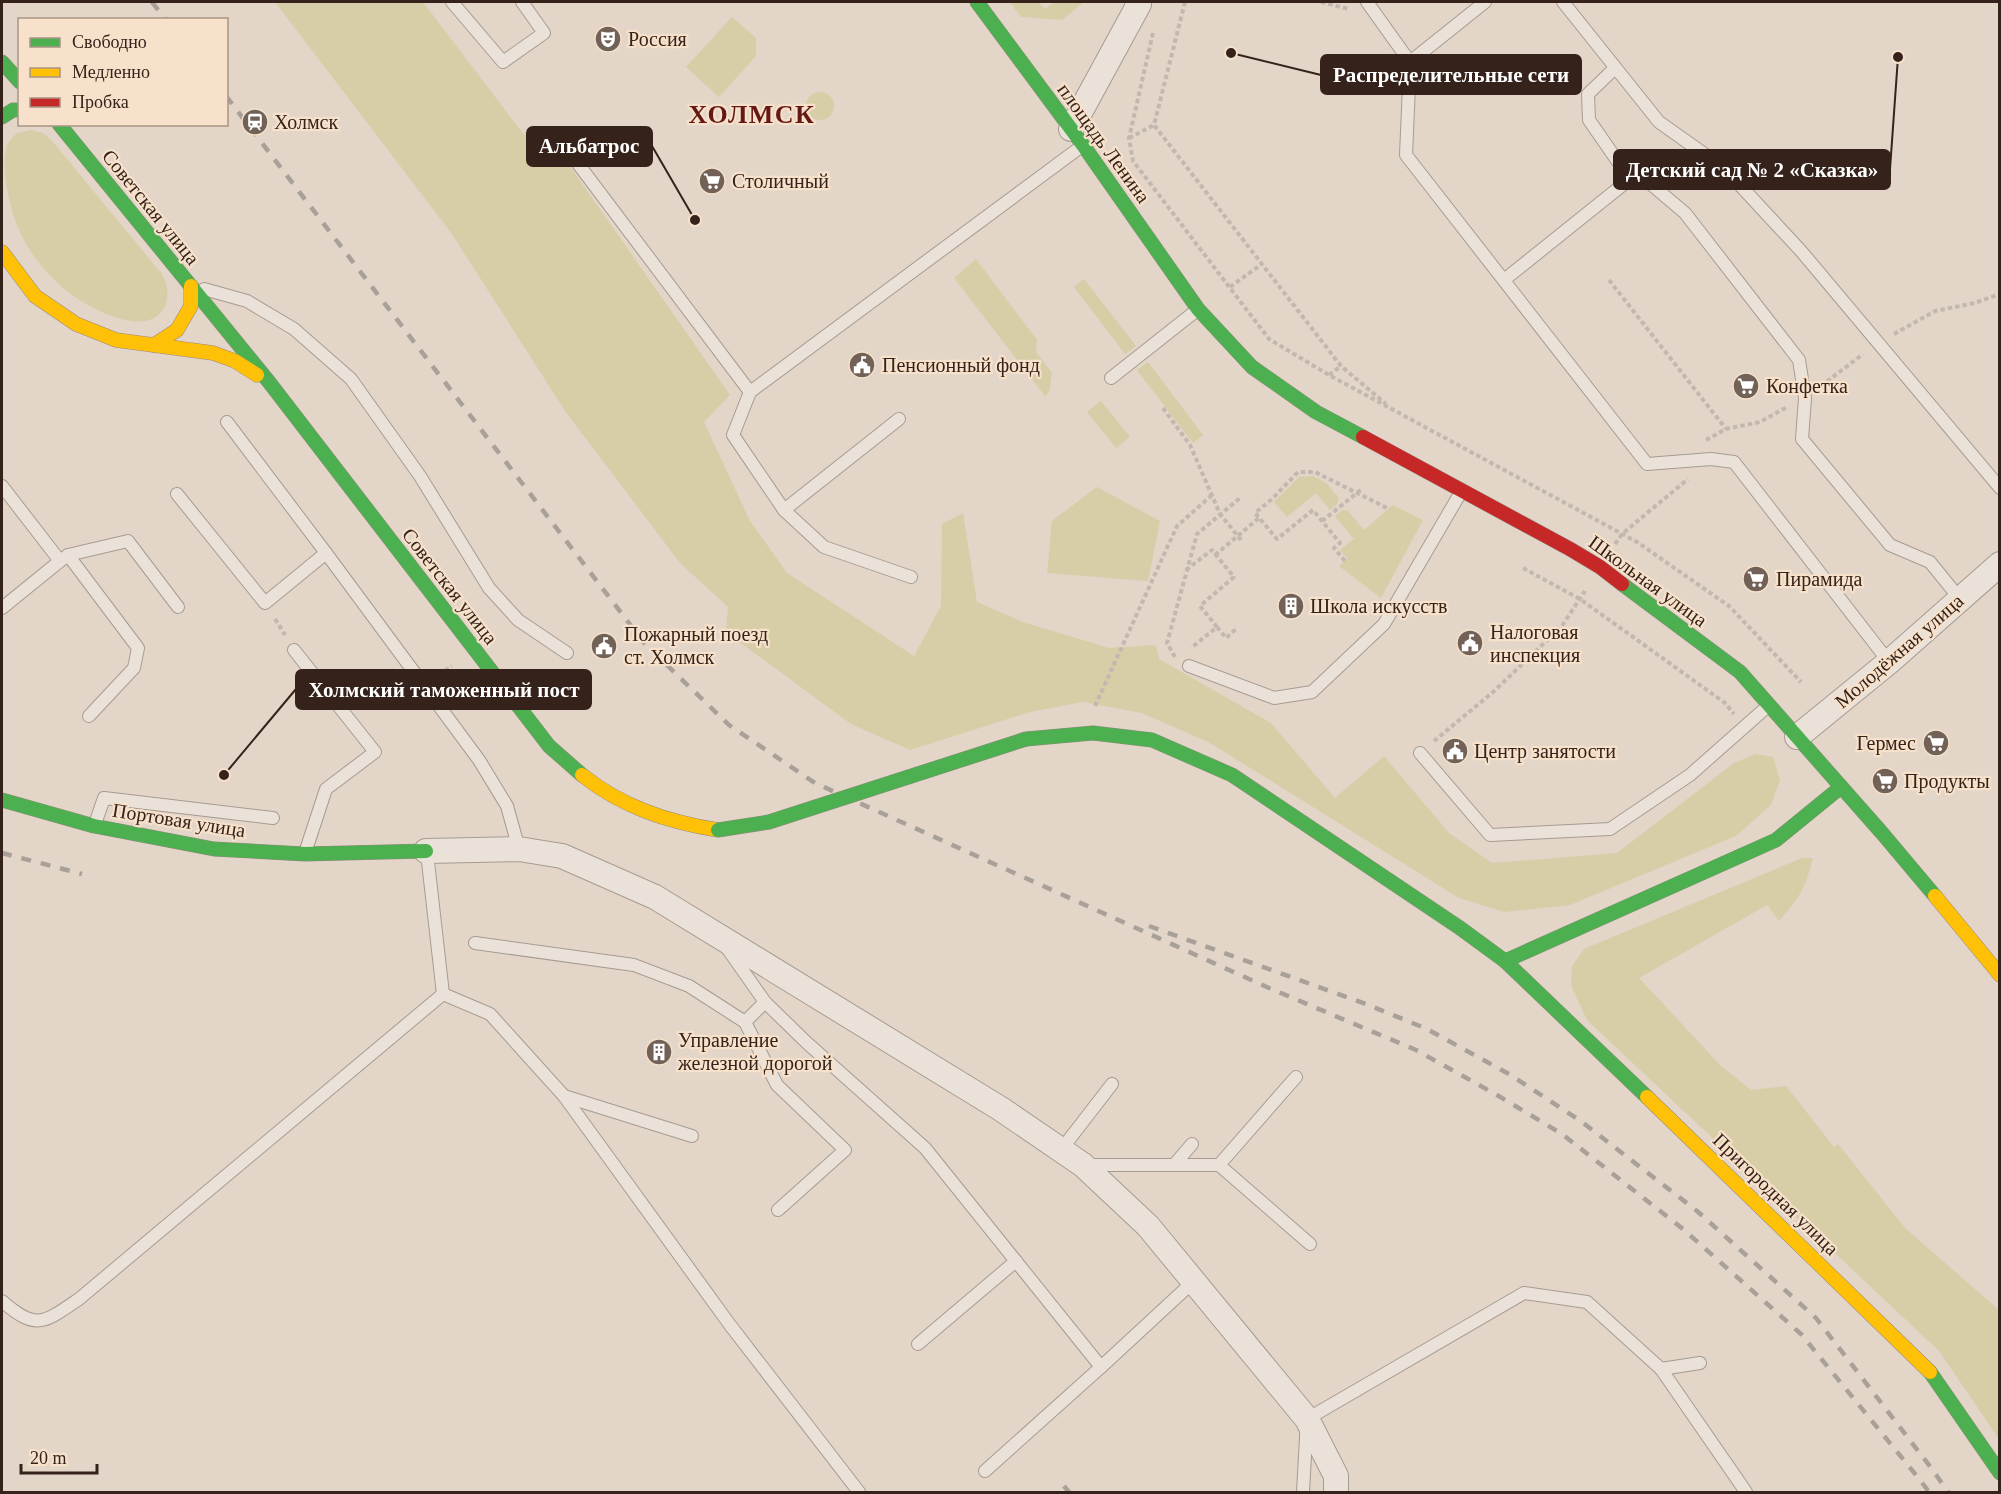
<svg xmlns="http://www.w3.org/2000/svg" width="2001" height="1494" viewBox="0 0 2001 1494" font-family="Georgia,serif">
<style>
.green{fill:#d7cea8}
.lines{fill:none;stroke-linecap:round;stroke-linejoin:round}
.lane-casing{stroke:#a79b91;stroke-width:14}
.street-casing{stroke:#a79b91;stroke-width:26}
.fast-casing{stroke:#978a81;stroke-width:15}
.slow-casing{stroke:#978a81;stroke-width:15}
.jam-casing{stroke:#978a81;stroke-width:15}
.path{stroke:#c3b8b0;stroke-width:4;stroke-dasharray:4.5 3;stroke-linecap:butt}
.lane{stroke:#eae2d9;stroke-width:12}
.street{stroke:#eae2d9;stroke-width:24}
.fast{stroke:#4caf50;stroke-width:14}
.slow{stroke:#ffc107;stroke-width:14}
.jam{stroke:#c62828;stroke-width:14}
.rail{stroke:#a9a099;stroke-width:4.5;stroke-dasharray:10 10;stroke-linecap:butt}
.fast-bridge-casing{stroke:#978a81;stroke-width:15;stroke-linecap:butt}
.fast-bridge{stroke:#4caf50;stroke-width:14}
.labels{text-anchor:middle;stroke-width:4.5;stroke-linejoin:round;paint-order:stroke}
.poi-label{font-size:20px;fill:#35221a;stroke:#f7e1ca;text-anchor:start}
.street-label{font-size:20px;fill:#35221a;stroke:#f7e1ca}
.district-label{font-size:26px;font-weight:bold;letter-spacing:1.5px;fill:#641917;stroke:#f7e1ca}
.leader{fill:none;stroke:#35221a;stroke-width:2}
.callout-dot{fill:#35221a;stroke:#f7e1ca;stroke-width:2}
.callout{fill:#35221a;stroke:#35221a;stroke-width:2}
.callout-label{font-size:21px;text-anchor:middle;font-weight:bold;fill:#fff}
</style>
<rect width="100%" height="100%" fill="#e3d5c7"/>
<g class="green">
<polygon points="275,2 423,2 521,131 541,148 569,165 730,395 704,422 750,521 787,573 914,656 941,606 942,524 963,513 977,602 1023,622 1109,648 1156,645 1159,659 1271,723 1335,798 1384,756 1449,833 1492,863 1617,853 1734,763 1756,754 1773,757 1780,780 1771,805 1736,836 1570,905 1504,912 1459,898 1210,743 1142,713 1083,702 1030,712 910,750 851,724 726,632 728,607 680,563 565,411 452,234"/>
<polygon points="1010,2 1038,2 1045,9 1054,2 1084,2 1062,20 1021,17"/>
<polygon points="732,17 756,38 756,56 719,97 686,67"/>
<circle cx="820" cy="106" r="14"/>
<path d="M32,130l11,3 10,9 108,131c7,13 10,24 1,38 -18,25 -68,-1 -87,-14 -16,-11 -31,-27 -42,-42 -17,-25 -25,-52 -28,-82 -1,-14 -1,-33 13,-40 4,-2 10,-2 14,-3z"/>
<polygon points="976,259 1037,340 1036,352 1052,373 1049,392 1045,396 954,278"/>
<polygon points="1084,279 1136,346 1125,354 1074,287"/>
<polygon points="1148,362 1203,435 1193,443 1137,370"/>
<polygon points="1101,401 1130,437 1116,448 1087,412"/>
<polygon points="1313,476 1326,483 1339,498 1337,504 1330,510 1316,493 1287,517 1274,502 1299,477"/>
<polygon points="1097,487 1160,521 1148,581 1047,573 1052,521"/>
<polygon points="1393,505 1423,520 1381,598 1339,566 1348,559 1340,550 1354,539 1335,516 1343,510 1348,511 1364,530"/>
<path d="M1802,858h11c-8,31 -13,39 -34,63l-12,-16 -128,73 82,88 30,24 35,-4 48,61 4,-3 67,84 94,82v129l-60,-88 -352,-331 -16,-35 1,-19 12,-17z"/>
</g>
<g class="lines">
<defs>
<g id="lane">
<polyline points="452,2 503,62 544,33 522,2"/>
<polyline points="1367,2 1410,62 1485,2"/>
<polyline points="1563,2 1659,122 1724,168 1801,251 2000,488"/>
<polyline points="1410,62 1406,155 1647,464 1711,459 1734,462 1889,662"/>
<polyline points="1615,68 1588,94 1589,120 1630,179"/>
<polyline points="579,165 750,392 1082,146"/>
<polyline points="1504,280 1630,179 1646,180 1685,213 1799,360 1805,398 1802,439 1890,545 1930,562 1960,599"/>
<polyline points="204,289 247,301 294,329 351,379 420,476 489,588 518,620 567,653"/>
<polyline points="1111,378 1197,310"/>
<polyline points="750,392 733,435 784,510 824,547 911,577"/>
<polyline points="227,422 326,553"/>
<polyline points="2,486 60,561 68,555 138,648 134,668 89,716"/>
<polyline points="177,494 265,603 326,553 479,760 507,806 519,849"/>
<polyline points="784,510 899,419"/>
<polyline points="68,555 128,541 178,607"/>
<polyline points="2,608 60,561"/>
<polyline points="294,650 375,752 326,789 305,853"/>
<polyline points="1189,666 1274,698 1312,692 1384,624 1461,492"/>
<polyline points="1420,753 1490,835 1610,829 1690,775 1768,706"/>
<polyline points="95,824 104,798 273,818"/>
<polyline points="427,853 443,994"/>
<polyline points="475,943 634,965 689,986 745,1022 765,1002"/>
<polyline points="727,948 765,1002 806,1042 925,1148 1101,1367 985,1471"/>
<polyline points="443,994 490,1014 564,1096 730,1325 859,1492"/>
<polyline points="745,1022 777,1085 845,1150 778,1210"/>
<polyline points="564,1096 692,1136"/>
<polyline points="1061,1150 1112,1084"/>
<polyline points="1084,1165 1219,1165 1310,1244"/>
<polyline points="1174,1165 1192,1144"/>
<polyline points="1219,1165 1296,1077"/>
<path d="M2,1301c34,30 42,22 77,-2l364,-305"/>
<polyline points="918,1344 1016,1261"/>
<polyline points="1101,1367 1194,1281"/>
<polyline points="1661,1369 1746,1492"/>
<polyline points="1303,1492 1307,1419 1524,1293 1587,1302 1661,1369 1700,1363"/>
</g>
<g id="street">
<polyline points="1071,129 1139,4 1137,2"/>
<polyline points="1797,737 1889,662 2000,564"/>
<polyline points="426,851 519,849 562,856 655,897 1001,1109 1083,1165 1148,1226 1307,1419 1336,1476 1336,1492"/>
</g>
<g id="fast">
<polyline points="977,2 1083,145 1198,309 1252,367 1316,412 1363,437"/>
<polyline points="2,62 20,82"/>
<polyline points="2,117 13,110 20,110"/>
<polyline points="59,124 269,382 549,746 582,775"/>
<polyline points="1622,584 1740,672 1882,833 1935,896"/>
<polyline points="1026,739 1093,733 1152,740 1232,775 1460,928 1505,961 1647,1097"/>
<polyline points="2,800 94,826 214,849 305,854 426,851"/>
<polyline points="1505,961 1776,840 1841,787"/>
<polyline points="1930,1372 2000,1473"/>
</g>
<g id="slow">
<polyline points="2,252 35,296 76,324 116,340 213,353 235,361 257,375"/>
<polyline points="154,345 177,330 191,306 191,286"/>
<path d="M582,775c40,32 86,47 136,55"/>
<polyline points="1935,896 2000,975"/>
<polyline points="1647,1097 1930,1372"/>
</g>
<polyline id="jam" points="1363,437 1570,549 1600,567 1622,584"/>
</defs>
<use href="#lane" class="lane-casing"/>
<use href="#street" class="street-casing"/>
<use href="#fast" class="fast-casing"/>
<use href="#slow" class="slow-casing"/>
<use href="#jam" class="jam-casing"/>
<g class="path">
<polyline points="1185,2 1154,125 1341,366 1386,404"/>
<polyline points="1321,2 1349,9"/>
<polyline points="1153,33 1129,138 1133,161 1269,339 1329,375 1637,542 1729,606 1801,682"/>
<polyline points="1129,138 1154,125"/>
<polyline points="1609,280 1726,429"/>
<polyline points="1230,287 1262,264"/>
<polyline points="1894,334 1935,311 1975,303 2000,294"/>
<polyline points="1329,375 1341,366"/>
<polyline points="1821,386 1863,354"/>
<polyline points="1163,408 1190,445 1220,514 1241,540"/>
<polyline points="1706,440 1726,429 1760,422 1787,407"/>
<polyline points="1322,521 1362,489"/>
<polyline points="1615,544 1622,534 1688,479"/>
<polyline points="1215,555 1259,518"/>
<polyline points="1345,561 1334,548 1340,543 1313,510 1277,539 1255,513 1272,499 1298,472 1315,472 1387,508"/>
<polyline points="1523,568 1580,599 1725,703 1734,714"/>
<polyline points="1186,570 1212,550 1234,577 1200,606 1217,627 1191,648"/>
<polyline points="275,619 285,635"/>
<polyline points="1217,627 1226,638 1236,629"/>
<polyline points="1175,657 1167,643 1197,534 1240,498"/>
<polyline points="439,675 452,666"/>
<polyline points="1095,706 1177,526 1212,495"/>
<polyline points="1434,741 1492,693 1562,626 1585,591"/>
</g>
<use href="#lane" class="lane"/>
<use href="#street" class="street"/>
<use href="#fast" class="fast"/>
<use href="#slow" class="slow"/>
<use href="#jam" class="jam"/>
<g class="rail">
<polyline points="152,2 166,20"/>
<polyline points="226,96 645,644 729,725 815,783 1269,988 1416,1050 1497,1095 1562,1134 1683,1229 1801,1334 1920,1480 1929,1492"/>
<polyline points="2,853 82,874"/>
<polyline points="1149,926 1366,1004 1427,1029 1509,1074 1582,1122 1697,1211 1816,1318 1932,1469 1948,1492"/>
<polyline points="1064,1486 1069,1492"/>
</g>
<defs>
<polyline id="fast-bridge" points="718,830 769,822 1026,739"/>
</defs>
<use href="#fast-bridge" class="fast-bridge-casing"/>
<use href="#fast-bridge" class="fast-bridge"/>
</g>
<defs>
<symbol id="theatre-disc" viewBox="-11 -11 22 22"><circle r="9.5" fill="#726157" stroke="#f7e1ca"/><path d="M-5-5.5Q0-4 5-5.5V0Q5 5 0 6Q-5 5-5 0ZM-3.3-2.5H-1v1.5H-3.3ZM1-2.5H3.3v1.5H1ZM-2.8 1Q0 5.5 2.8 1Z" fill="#fff"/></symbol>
<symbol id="station-disc" viewBox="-11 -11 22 22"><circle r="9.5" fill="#726157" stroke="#f7e1ca"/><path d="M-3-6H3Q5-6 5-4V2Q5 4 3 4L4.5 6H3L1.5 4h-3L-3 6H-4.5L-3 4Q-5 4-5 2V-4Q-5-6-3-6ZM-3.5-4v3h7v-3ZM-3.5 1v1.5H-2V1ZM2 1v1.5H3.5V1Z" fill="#fff"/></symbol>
<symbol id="supermarket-disc" viewBox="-11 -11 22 22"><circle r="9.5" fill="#726157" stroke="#f7e1ca"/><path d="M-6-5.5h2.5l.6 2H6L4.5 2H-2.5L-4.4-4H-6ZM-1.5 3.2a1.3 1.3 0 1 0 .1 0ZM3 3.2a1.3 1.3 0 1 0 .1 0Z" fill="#fff"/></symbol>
<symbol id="civic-disc" viewBox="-11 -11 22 22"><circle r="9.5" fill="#726157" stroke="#f7e1ca"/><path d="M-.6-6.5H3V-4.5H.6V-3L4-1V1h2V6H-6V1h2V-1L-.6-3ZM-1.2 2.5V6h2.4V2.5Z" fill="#fff"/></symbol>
<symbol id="building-disc" viewBox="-11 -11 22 22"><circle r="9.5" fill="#726157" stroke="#f7e1ca"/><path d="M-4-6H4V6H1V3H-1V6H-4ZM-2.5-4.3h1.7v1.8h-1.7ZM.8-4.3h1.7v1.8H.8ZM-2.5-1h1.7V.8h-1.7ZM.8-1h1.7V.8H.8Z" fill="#fff"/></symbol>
</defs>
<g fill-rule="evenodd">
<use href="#theatre-disc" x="593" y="24" width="30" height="30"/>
<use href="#station-disc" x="240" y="107" width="30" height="30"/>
<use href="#supermarket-disc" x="697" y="166" width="30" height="30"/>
<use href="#civic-disc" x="847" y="350" width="30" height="30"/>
<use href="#supermarket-disc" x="1731" y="371" width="30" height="30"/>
<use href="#supermarket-disc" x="1741" y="564" width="30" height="30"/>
<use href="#building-disc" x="1276" y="591" width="30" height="30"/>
<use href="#civic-disc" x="1455" y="628" width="30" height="30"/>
<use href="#civic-disc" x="589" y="631" width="30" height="30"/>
<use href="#supermarket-disc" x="1921" y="728" width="30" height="30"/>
<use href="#civic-disc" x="1440" y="736" width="30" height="30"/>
<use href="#supermarket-disc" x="1870" y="766" width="30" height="30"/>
<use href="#building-disc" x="644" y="1037" width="30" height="30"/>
</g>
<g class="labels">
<g class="poi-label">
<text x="628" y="46">Россия</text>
<text x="274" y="129">Холмск</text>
<text x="732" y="188">Столичный</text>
<text x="882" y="372">Пенсионный фонд</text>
<text x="1766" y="393">Конфетка</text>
<text x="1776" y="586">Пирамида</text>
<text x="1310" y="613">Школа искусств</text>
<text x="1490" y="639">Налоговая<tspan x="1490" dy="23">инспекция</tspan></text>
<text x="624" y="641">Пожарный поезд<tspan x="624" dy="23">ст. Холмск</tspan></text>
<text x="1916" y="750" text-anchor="end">Гермес</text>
<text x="1474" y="758">Центр занятости</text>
<text x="1904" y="788">Продукты</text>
<text x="678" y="1047">Управление<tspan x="678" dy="23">железной дорогой</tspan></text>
</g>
<g class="street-label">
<text transform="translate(1104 143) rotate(54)" y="7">площадь Ленина</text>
<text transform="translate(151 207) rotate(51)" y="7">Советская улица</text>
<text transform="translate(1648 581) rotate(36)" y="7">Школьная улица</text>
<text transform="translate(450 586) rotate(52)" y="7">Советская улица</text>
<text transform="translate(1899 651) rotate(-41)" y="7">Молодёжная улица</text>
<text transform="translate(179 820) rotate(9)" y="7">Портовая улица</text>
<text transform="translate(1776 1194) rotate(44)" y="7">Пригородная улица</text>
</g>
<g class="district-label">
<text x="752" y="123">ХОЛМСК</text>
</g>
</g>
<path class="leader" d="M1231 53L1321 75M695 220L652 146M1898 57L1890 169M224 775L296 689"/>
<g class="callout-dot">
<circle cx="1231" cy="53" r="6"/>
<circle cx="695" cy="220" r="6"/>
<circle cx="1898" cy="57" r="6"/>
<circle cx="224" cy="775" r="6"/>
</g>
<g class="callout">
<rect x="1321" y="55" width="260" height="39" rx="6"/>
<rect x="527" y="127" width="125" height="39" rx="6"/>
<rect x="1614" y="150" width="276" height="39" rx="6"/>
<rect x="296" y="670" width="295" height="39" rx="6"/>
</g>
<g class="callout-label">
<text x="1451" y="82">Распределительные сети</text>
<text x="589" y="153">Альбатрос</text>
<text x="1752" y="177">Детский сад № 2 «Сказка»</text>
<text x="444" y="697">Холмский таможенный пост</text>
</g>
<rect width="2001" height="1494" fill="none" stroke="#35221a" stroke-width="6"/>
<rect x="18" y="18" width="210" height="108" fill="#f7e1ca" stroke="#a99584" stroke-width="1.5"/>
<rect x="30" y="38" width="30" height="9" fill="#4caf50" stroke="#a99584" stroke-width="1.5"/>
<text x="72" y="48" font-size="18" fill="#35221a">Свободно</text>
<rect x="30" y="68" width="30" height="9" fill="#ffc107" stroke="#a99584" stroke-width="1.5"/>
<text x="72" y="78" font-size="18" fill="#35221a">Медленно</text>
<rect x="30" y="98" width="30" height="9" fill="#c62828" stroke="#a99584" stroke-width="1.5"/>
<text x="72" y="108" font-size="18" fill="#35221a">Пробка</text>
<path d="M21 1464v9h76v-9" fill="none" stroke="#35221a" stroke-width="3"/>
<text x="30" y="1464" font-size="18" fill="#35221a" stroke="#f7e1ca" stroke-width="4.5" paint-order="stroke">20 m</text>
</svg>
